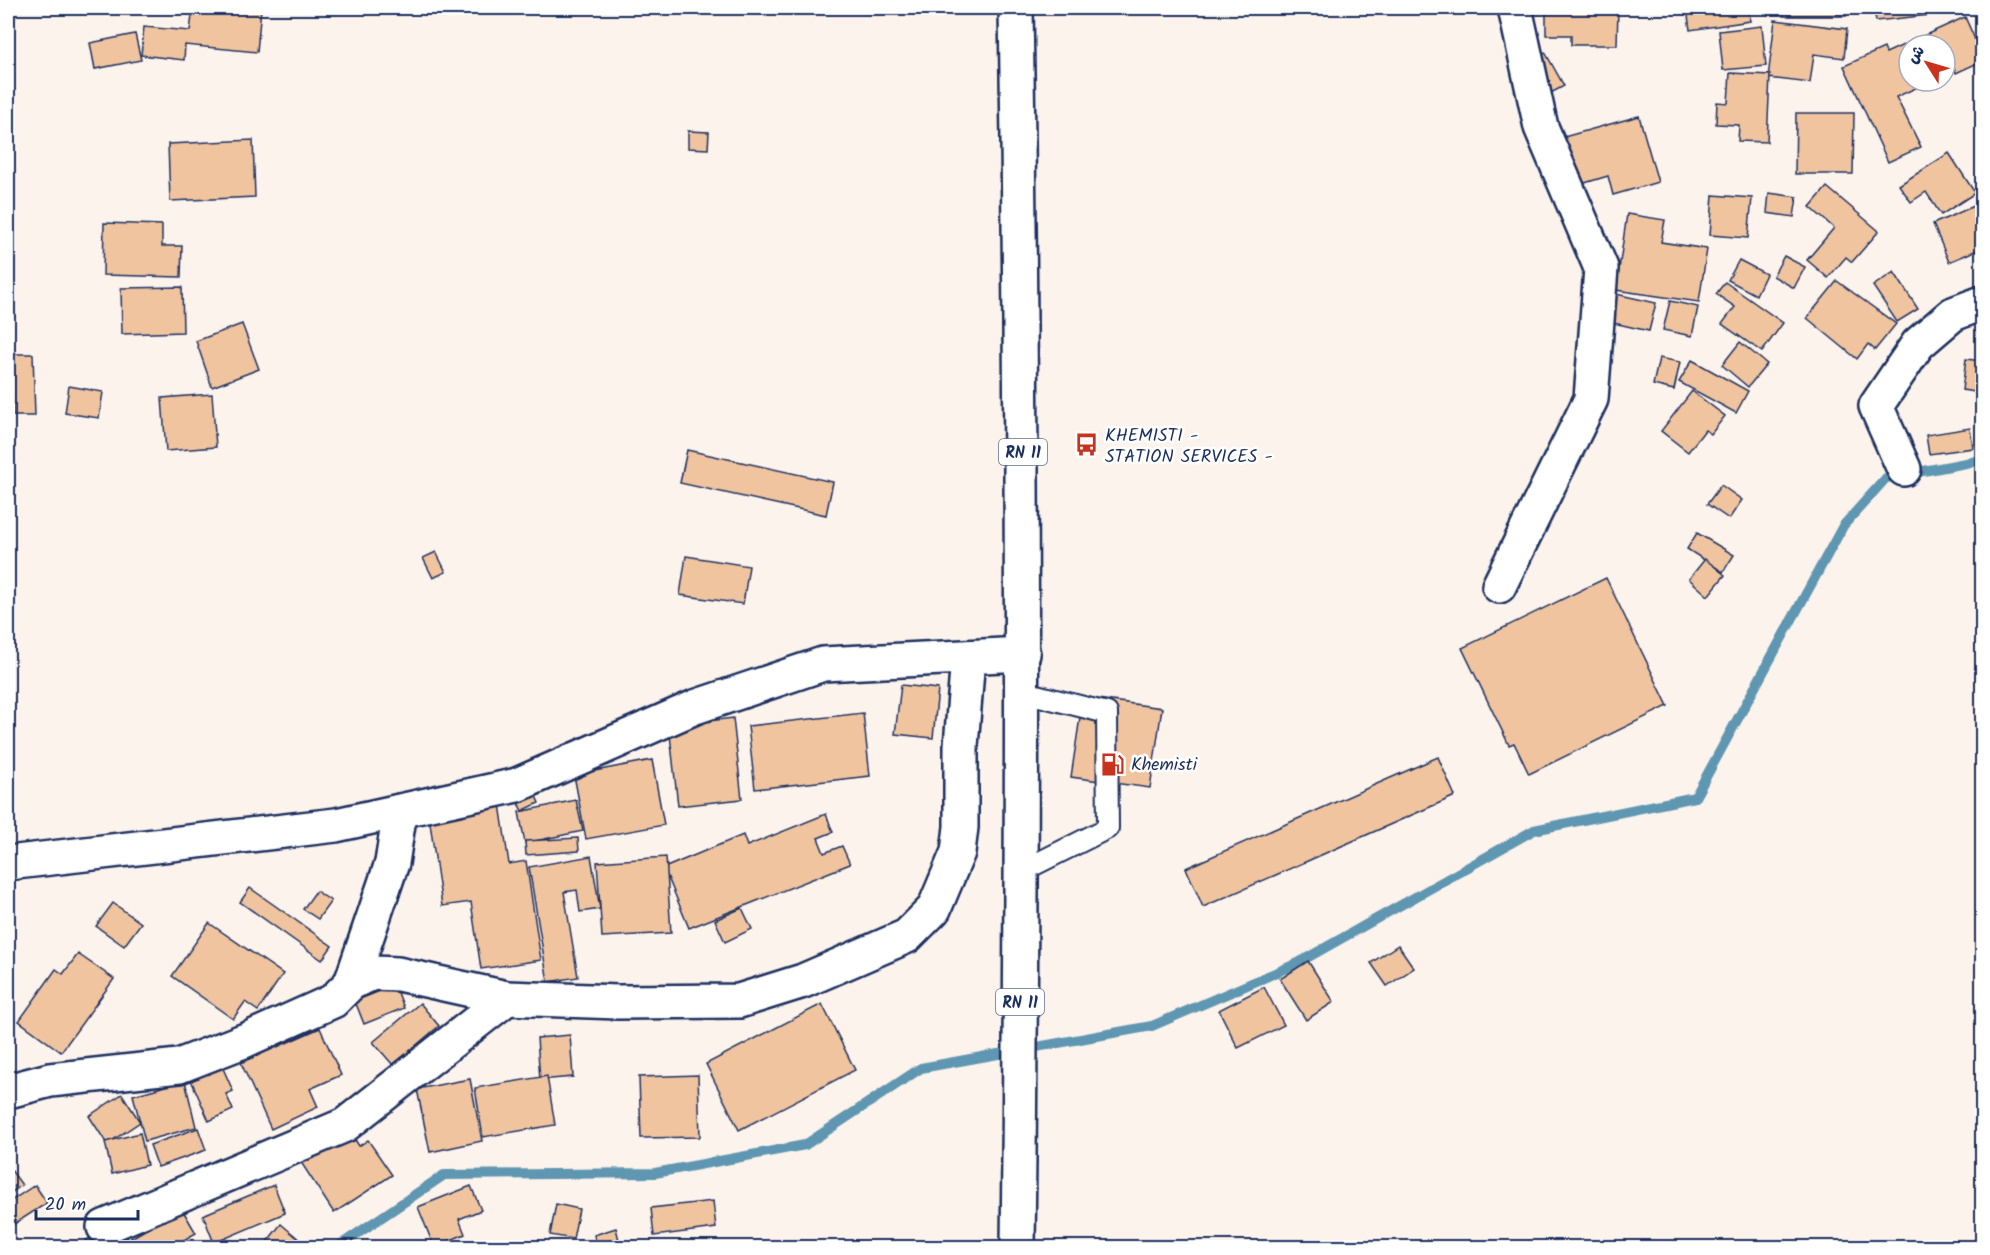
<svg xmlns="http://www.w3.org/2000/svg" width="1990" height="1255" viewBox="0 0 1990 1255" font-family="Kalam,'Playpen Sans Arabic',sans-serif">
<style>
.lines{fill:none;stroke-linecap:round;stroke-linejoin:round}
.stream{stroke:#5f96b1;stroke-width:10}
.building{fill:#f0c49f;stroke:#1b2f5e;stroke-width:1.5}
.service-casing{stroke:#1b2f5e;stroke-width:24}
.minor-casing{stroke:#1b2f5e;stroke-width:38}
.primary-casing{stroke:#1b2f5e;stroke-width:38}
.service{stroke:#fff;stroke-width:20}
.minor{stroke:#fff;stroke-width:33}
.primary{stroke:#fff;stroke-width:33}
.labels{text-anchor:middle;stroke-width:5;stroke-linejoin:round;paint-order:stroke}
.shield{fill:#fff;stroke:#5f6d8e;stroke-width:1.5}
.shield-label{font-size:16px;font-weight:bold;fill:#1b2f5e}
.poi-label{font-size:18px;fill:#1b2f5e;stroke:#fff;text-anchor:start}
</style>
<rect width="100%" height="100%" fill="#fcf3ec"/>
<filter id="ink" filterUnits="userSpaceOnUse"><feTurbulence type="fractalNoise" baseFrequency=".0167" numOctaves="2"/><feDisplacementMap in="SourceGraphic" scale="12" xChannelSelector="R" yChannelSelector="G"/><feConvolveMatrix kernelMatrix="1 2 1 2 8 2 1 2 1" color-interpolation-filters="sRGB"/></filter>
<g filter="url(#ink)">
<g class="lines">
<polyline class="stream" points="336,1248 444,1175 655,1173 805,1145 921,1068 1152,1026 1298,963 1534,830 1695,797 1843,526 1886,478 1982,460"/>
</g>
<g class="building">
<polygon points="193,8 261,8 257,52 185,45 184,60 141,55 144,27 190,31"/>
<polygon points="1546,8 1618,8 1617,45 1571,45 1571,35 1546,35"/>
<polygon points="1687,8 1749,8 1750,21 1690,30"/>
<rect x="1783" y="8" width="63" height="8"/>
<polygon points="1874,8 1973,8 1974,10 1876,21"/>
<polygon points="1965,17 1982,55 1982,61 1956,73 1955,70 1945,75 1945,45 1909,45 1909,81 1931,81 1896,97 1921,147 1888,162 1844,66 1884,48 1886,53"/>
<polygon points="1775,20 1847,29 1844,58 1814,54 1810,83 1768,78"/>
<polygon points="1762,26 1766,66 1723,70 1719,31"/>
<polygon points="135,34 141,60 95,69 90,43"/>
<polygon points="1545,52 1564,86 1536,101 1518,68"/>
<polygon points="1730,73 1770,75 1767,142 1738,141 1739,125 1716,124 1717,102 1728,103"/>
<polygon points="1796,113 1854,113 1853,174 1795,174"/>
<polygon points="1639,116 1658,182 1613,195 1608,176 1578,185 1564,137"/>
<polygon points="688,131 709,132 708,149 688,148"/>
<polygon points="253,140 255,197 170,201 168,144"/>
<polygon points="1949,153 1975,193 1941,215 1926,192 1911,202 1899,185"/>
<polygon points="1827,187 1879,231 1852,262 1846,257 1828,278 1807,260 1834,228 1810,207"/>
<polygon points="1769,193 1797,197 1794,217 1767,213"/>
<polygon points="1713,195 1752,198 1748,238 1710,235"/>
<polygon points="1974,206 1982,226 1982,248 1949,262 1933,224"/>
<polygon points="1627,214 1665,220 1661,242 1707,249 1699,302 1616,290"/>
<polygon points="104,223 162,225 162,246 182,246 181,277 103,275"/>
<polygon points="1784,256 1805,267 1794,288 1773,276"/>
<polygon points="1739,260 1766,274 1756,295 1728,280"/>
<polygon points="1894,272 1918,309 1897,322 1873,286"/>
<polygon points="1837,281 1896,324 1875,350 1868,344 1857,359 1807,318"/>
<polygon points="1725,282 1783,323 1762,352 1722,324 1735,307 1716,294"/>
<polygon points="182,287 183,332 122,334 121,288"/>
<polygon points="1616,294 1656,303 1649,331 1609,322"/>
<polygon points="1670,301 1698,307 1692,336 1663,330"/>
<polygon points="242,324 259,369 212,387 196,341"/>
<polygon points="1740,342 1767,364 1748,387 1722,365"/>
<polygon points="12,354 33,354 35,416 13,416"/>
<polygon points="1659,358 1680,362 1674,390 1653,385"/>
<polygon points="1966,359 1982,361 1982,393 1962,390"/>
<polygon points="1692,360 1748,391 1736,413 1679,382"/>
<polygon points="69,386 103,392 99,418 65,413"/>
<polygon points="1692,391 1725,416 1711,434 1705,430 1688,452 1661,431"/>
<polygon points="212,394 216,447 166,451 162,398"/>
<polygon points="1970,428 1973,448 1929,454 1926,435"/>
<polygon points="687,450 833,482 826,515 680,483"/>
<polygon points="1721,485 1742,500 1729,519 1707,504"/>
<polygon points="1697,533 1734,555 1723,572 1687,549"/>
<polygon points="436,552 446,572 433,578 423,558"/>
<polygon points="686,556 749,566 743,604 680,595"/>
<polygon points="1705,559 1725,575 1708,596 1689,579"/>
<polygon points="1606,578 1668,706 1529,774 1514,743 1509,745 1462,648"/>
<polygon points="901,685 938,689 933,738 895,734"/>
<polygon points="1083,697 1162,708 1150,788 1071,777"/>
<polygon points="863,713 870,776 755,789 748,726"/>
<polygon points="733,718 742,799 678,806 669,726"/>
<polygon points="1438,757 1455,796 1203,907 1186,868"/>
<polygon points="652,760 664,825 586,839 574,775"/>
<polygon points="527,777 539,803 522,811 510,786"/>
<polygon points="498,791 509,864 526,861 541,960 481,969 471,902 442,906 427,802"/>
<polygon points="576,800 583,831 525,843 519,812"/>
<polygon points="826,814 833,832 818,838 824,853 842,846 850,864 689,928 664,868 743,835 747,846"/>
<polygon points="578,838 579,851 526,855 525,841"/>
<polygon points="591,856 600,909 580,912 577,890 564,892 578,977 548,982 529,867"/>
<polygon points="666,857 671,933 602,937 597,862"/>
<polygon points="250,888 332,946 322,960 240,902"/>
<polygon points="316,891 331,901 318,919 303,909"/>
<polygon points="113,903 141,923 124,946 96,926"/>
<polygon points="742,908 752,929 725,942 715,920"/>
<polygon points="209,923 283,974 258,1011 245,1002 233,1019 172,976"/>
<polygon points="1398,945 1414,968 1387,986 1371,963"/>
<polygon points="78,954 114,979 61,1052 19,1021 56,969 63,974"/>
<polygon points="1308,961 1334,1002 1306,1020 1280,979"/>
<polygon points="395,985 404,1008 364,1024 355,1001"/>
<polygon points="1264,987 1284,1025 1238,1048 1219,1010"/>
<polygon points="420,1003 439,1026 393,1065 373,1042"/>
<polygon points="822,1004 855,1070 739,1130 706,1064"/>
<polygon points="320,1028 341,1075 310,1089 318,1107 271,1129 241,1063"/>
<polygon points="570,1035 573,1077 540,1080 537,1038"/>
<polygon points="222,1066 233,1091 226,1094 233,1110 209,1121 191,1080"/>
<polygon points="698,1075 700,1137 641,1138 639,1077"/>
<polygon points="547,1076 555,1125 483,1137 475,1088"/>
<polygon points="470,1079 482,1141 430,1152 417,1089"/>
<polygon points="185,1081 196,1127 145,1141 133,1095"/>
<polygon points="122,1094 140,1122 107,1144 89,1116"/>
<polygon points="341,1118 359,1146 368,1140 392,1175 334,1213 293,1150"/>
<polygon points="198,1128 206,1150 158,1167 150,1145"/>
<polygon points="140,1133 147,1165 112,1174 105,1142"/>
<polygon points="8,1166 22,1185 8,1195"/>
<polygon points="35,1185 47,1203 8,1228 8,1203"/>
<polygon points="274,1185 285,1213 214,1243 203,1215"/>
<polygon points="471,1186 481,1210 459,1219 465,1234 434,1247 418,1207"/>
<polygon points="713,1201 716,1228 654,1236 651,1208"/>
<polygon points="556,1204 579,1209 573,1239 550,1235"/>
<polygon points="182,1209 196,1233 170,1248 125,1248 122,1243"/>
<polygon points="281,1224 300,1240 294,1248 262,1248"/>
<polygon points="123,1227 131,1248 88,1248 86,1240"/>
<polygon points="616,1228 621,1248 597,1248 594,1235"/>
</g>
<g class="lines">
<defs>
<polyline id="service" points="1022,871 1108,828 1107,713 1024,692"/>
<g id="minor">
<polyline points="1904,469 1876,406 1918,344 1953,314 1982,303"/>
<polyline points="1499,586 1591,399 1601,268 1541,127 1515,8"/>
<polyline points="8,863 336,825 517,785 695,707 823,664 1023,654"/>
<polyline points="351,983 392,863 400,811"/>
<polyline points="8,1091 50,1080 179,1066 246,1040 333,1001 351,983 373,973 398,974 507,998 618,1002 739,1001 803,981 907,936 934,909 958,852 961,827 961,746 968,657"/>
<polyline points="104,1227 345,1125 507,998"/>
</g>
<path id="primary" d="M1016,8c7,413 7,826 2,1240"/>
</defs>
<use href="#service" class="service-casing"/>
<use href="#minor" class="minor-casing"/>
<use href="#primary" class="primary-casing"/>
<use href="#service" class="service"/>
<use href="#minor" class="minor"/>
<use href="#primary" class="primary"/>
</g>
</g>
<defs>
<symbol id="bus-bare" viewBox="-9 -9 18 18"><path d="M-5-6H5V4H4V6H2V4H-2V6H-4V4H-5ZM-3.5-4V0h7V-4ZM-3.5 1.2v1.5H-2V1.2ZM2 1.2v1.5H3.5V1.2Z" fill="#c8321e" stroke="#fff" stroke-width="2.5" paint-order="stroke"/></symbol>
<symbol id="fuel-bare" viewBox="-9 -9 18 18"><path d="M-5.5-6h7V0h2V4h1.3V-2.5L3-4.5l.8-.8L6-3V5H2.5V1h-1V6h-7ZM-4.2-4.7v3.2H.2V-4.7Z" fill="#c8321e" stroke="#fff" stroke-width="2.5" paint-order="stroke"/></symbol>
</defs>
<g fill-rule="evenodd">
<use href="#bus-bare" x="1070" y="428" width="33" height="33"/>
<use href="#fuel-bare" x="1096" y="748" width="33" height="33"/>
</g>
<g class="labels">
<g class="shield">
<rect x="999" y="439" width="48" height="26" rx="4.5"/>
<rect x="996" y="989" width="48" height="26" rx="4.5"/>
</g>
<g class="shield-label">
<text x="1023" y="458">RN 11</text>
<text x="1020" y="1008">RN 11</text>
</g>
<g class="poi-label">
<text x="1105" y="441">KHEMISTI -<tspan x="1105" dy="21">STATION SERVICES -</tspan></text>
<text x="1131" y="770">Khemisti</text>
</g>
</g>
<rect width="1990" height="1255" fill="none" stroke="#fff" stroke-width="30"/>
<rect x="15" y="15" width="1960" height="1225" fill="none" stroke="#1b2f5e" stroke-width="2" filter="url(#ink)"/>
<g transform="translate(1927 63) rotate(307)"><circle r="28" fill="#ffffff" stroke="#a4acbf" stroke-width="1.5"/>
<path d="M0-4.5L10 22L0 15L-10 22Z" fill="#c8321e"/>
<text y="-9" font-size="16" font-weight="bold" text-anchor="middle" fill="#1b2f5e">ش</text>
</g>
<path d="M36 1210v9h102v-9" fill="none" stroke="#1b2f5e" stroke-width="3"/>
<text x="45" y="1210" font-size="18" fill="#1b2f5e" stroke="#ffffff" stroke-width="4.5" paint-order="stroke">20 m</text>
</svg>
